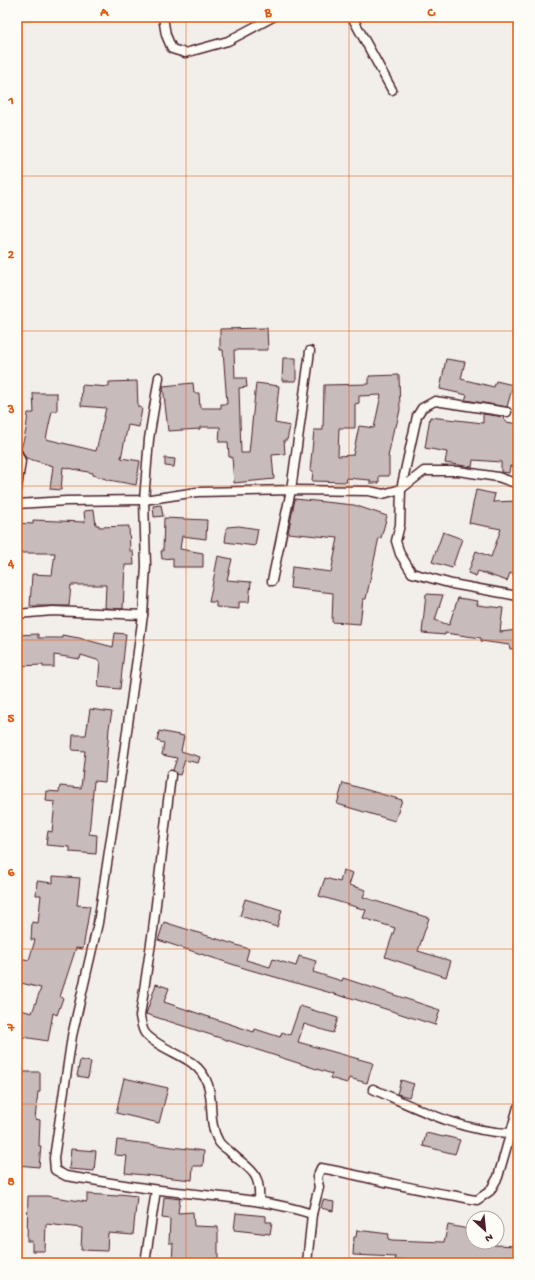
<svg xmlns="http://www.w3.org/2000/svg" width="535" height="1280" viewBox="0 0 535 1280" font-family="'Gochi Hand',sans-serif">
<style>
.building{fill:#c8bbbb;stroke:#4a1f2b;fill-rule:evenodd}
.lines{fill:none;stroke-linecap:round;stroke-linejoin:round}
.street-casing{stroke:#4a1f2b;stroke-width:11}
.street{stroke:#fdfcf7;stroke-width:8}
.grid{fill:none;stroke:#e8590c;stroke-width:1;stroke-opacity:0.55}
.neatline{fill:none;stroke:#e8590c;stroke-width:1.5}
.grid-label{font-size:13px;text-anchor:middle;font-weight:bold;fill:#e8590c}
</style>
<rect width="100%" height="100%" fill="#f2efeb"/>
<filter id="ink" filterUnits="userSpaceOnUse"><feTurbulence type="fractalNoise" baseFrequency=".025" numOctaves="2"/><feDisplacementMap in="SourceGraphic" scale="8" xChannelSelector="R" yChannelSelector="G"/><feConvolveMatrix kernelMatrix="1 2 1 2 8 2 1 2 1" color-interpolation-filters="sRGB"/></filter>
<g filter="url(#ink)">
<g class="building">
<polygon points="267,328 268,350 234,350 235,378 246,378 247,387 239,388 241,453 249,453 256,383 279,386 275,423 290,426 287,440 284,440 285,454 272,455 274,479 234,483 232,457 229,457 228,442 219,442 220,427 200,427 200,429 168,431 163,386 193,383 194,393 199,393 200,408 221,408 221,404 227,404 223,350 220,350 220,329"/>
<polygon points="283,358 296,358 296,381 282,381"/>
<polygon points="446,359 465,362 461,379 494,387 496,381 513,385 507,407 465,400 467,395 440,389"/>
<path d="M399,375l1,35 -4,17h-2l-6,30h1v19h-10v7h-9v-3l-24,-2 1,4 -35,-1 1,-10h-3l4,-41h9l1,-45 45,-1v-8zM381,395l-7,33 -15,-2 -6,29 -15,1 1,-28h16v-24l4,-1v-7z"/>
<polygon points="137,381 138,407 142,408 139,427 128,425 121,458 140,461 136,485 109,480 93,475 93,473 63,467 61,490 50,489 53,466 26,458 21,449 26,430 28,413 34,413 33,393 57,393 57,411 52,411 46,439 96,451 106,408 81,406 82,385 109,387 109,382"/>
<polygon points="483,414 505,417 504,420 507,422 518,424 518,467 510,466 509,473 501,472 501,462 473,460 472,467 445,463 447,452 425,448 430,417 483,423"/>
<polygon points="165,458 175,459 174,467 165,466"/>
<polygon points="476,490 495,494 493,502 518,501 518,576 510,573 507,581 478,571 476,576 468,573 476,551 491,557 501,529 469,523"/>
<polygon points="295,499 354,505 387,516 381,538 379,537 366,599 363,599 360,624 332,622 333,593 290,588 292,567 331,572 338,538 288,533"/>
<polygon points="161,505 163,516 154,517 153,506"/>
<polygon points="94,510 96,525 99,525 99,527 129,526 130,551 133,551 134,565 125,565 123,609 105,608 106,585 71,585 69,606 30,606 32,574 52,575 55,553 17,553 17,523 33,524 33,520 85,522 84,511"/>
<polygon points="164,518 207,520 206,539 182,536 180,549 203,553 203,567 173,567 173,558 162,559 161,551 163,551"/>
<polygon points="239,526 258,529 255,546 225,542 227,527"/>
<polygon points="443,532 462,539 452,568 432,562"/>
<polygon points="218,556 232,559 227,580 251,582 249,602 239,602 239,609 216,607 216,602 209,602"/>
<polygon points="426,594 443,595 435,620 449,625 458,598 478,601 477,605 503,608 500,632 518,630 518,648 510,649 509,645 481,641 481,638 445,633 445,635 422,633"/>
<polygon points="115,633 126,634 120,689 98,687 100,661 81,655 80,659 54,655 54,667 43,667 43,665 18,666 17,635 38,634 38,638 62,638 62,635 79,638 113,647"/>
<polygon points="90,709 112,712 109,728 105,782 94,781 89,834 97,835 96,854 70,852 70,847 46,845 48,831 52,832 55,802 46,801 47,791 59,792 60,786 81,788 85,751 72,750 73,735 86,735"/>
<polygon points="159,731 184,736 181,751 200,757 198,763 185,760 180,775 176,774 173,770 177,758 162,755 164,743 157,741"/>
<polygon points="343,783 402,800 395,821 337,804"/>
<polygon points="343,870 353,873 349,885 366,890 363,897 429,918 418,951 451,961 446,977 385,957 395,928 363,918 366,910 319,896 325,878 340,882"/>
<polygon points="53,876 80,878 77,905 90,906 83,949 76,948 60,997 63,998 57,1015 53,1013 48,1041 17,1036 17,1009 32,1013 41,988 17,982 17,969 20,958 29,960 35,940 31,940 32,922 38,923 41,895 36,895 37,881 53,883"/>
<polygon points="245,899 282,910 277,927 240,916"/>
<polygon points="164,922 249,949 246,960 270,967 273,959 296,966 299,956 316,961 313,972 342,981 343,978 440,1010 435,1025 345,996 345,997 247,969 158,940"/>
<polygon points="156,984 169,988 164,1002 254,1032 255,1029 280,1037 282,1032 290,1035 300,1006 338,1018 333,1033 304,1024 298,1042 373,1063 367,1083 349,1078 347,1083 330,1078 332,1074 146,1014"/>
<polygon points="80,1060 91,1062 88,1078 77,1076"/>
<polygon points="17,1072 40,1072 40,1092 38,1092 35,1119 40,1120 39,1146 41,1146 39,1167 17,1165"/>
<polygon points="124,1078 168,1088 159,1123 116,1113"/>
<polygon points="401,1080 414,1084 409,1097 397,1094"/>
<polygon points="426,1133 444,1137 445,1136 460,1140 455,1154 423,1146"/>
<polygon points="117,1140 204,1151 203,1166 193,1166 192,1180 125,1173 127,1156 115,1155"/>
<polygon points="71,1149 96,1151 94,1171 69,1169"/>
<polygon points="87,1194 118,1196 119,1194 137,1196 133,1235 108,1233 107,1251 81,1250 82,1228 46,1224 45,1251 32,1251 32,1241 27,1241 28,1196 47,1196 87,1202"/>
<polygon points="164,1197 180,1199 178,1213 193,1212 194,1226 218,1227 218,1263 172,1263 173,1243 169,1243 170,1219 162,1218"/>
<polygon points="323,1200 334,1202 333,1211 321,1208"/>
<polygon points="236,1213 266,1216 266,1222 272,1222 270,1234 234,1230"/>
<polygon points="448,1225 473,1230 473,1242 495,1242 494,1245 518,1246 518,1263 445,1263 395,1260 396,1257 353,1255 354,1237 356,1237 357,1230 389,1234 388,1239 392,1240 444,1242"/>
</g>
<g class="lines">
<defs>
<g id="street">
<polyline points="163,17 166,35 172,49 185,53 228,41 273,17"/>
<polyline points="352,17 392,90"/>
<path d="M159,377l-10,62 -5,61 2,66 -3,49 -20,145 -25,163 -26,113 -18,122 1,12 11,6c34,5 68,11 102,15 49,6 98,8 144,23"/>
<polyline points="507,412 435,401 422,408 417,416 401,489 400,525 396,541 400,554 412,573 452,584 518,596"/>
<polyline points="17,452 21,461 17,489"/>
<polyline points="17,504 66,501 144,500 197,492 291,490 369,491 383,494 401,489 424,471 458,471 498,477 518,484"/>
<polyline points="272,581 291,490 310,351"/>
<polyline points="17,614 53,611 143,615"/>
<path d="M171,775l-18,155 -13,86c1,5 2,13 5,17 9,12 35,21 47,30 30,23 11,52 27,79 2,3 6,6 9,8 20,20 33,19 31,51"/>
<path d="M373,1089c43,19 89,43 137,44"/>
<polyline points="145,1263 156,1190"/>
<path d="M307,1263l5,-49 7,-27 -2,-10 4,-9c43,8 85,20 129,27 9,1 17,4 27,5l13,-9 8,-14 20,-70"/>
</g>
</defs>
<use href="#street" class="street-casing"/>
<use href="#street" class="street"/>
</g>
</g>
<path class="grid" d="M186,17v1246M349,17v1246M17,176h501M17,331h501M17,486h501M17,640h501M17,794h501M17,949h501M17,1104h501"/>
<rect width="535" height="1280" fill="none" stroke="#fdfcf7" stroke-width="44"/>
<g transform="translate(485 1230) rotate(153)"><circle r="19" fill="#fdfcf7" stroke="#b5a4a5"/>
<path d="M0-3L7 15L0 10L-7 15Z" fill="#4a1f2b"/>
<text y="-6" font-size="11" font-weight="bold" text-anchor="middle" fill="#4a1f2b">N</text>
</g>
<rect x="22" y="22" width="491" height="1236" class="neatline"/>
<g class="grid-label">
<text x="104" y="16">A</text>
<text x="268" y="16">B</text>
<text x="431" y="16">C</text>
<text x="11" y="104">1</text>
<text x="11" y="258">2</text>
<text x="11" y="413">3</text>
<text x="11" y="567">4</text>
<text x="11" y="722">5</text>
<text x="11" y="876">6</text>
<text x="11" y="1031">7</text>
<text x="11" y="1185">8</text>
</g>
</svg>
